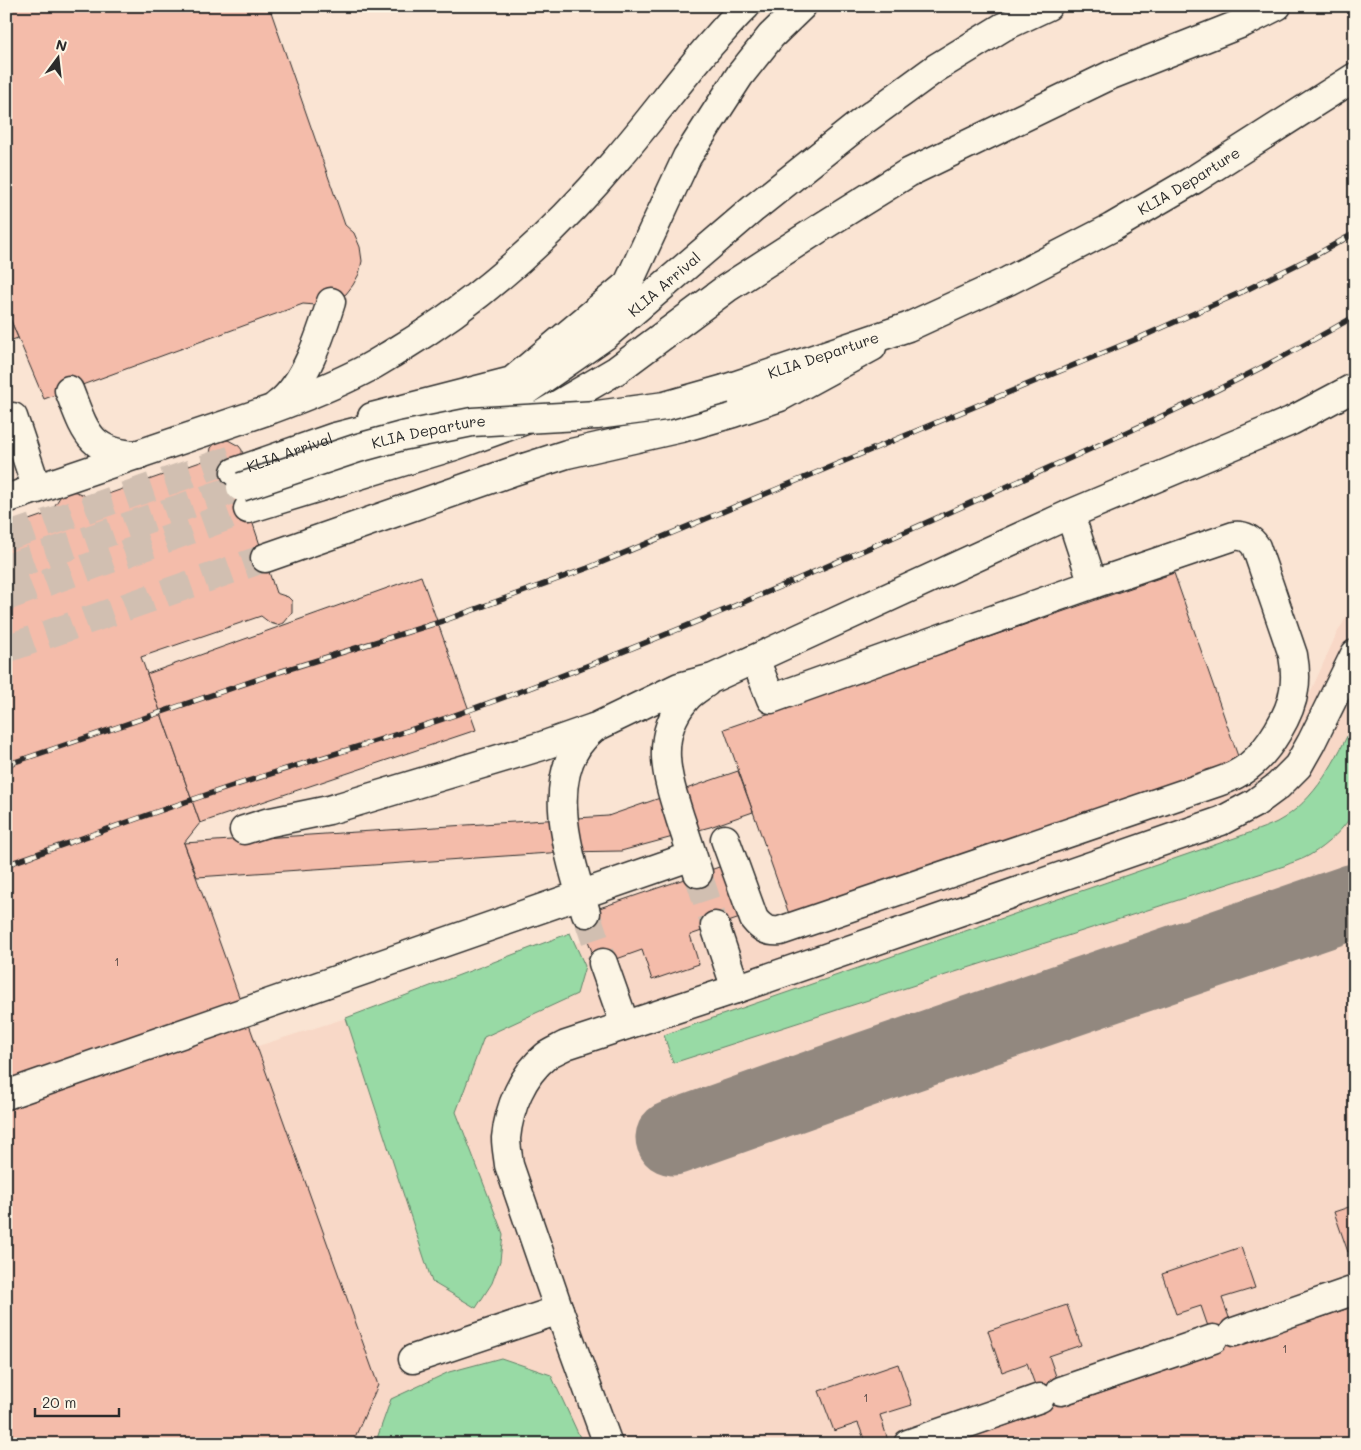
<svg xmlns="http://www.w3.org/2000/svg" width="1361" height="1450" viewBox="0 0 1361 1450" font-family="Mali,sans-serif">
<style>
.built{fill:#f8d8c7}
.green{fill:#98daa5;stroke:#628268}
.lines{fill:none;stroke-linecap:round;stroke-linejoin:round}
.taxiway{stroke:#92887f;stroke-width:75}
.building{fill:#f4bcaa;stroke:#2b2b2b}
.minor-tunnel{stroke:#d1bfb1;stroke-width:28;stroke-dasharray:28 14;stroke-linecap:butt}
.major-tunnel{stroke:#d1bfb1;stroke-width:28;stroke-dasharray:28 14;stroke-linecap:butt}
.minor-casing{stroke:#2b2b2b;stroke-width:31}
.major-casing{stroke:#2b2b2b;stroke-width:31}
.minor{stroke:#fcf5e5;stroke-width:28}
.major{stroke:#fcf5e5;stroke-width:28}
.rail-casing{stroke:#2b2b2b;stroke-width:5.5}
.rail{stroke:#fcf5e5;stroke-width:4;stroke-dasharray:11;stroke-linecap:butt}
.major-bridge-casing{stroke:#2b2b2b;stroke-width:31;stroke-linecap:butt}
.major-bridge{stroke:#fcf5e5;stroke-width:28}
.labels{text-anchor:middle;stroke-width:5;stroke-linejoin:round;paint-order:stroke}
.number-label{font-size:12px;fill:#5d4f4b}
.street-label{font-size:15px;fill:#2b2b2b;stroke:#fcf5e5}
</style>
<rect width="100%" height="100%" fill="#fae4d3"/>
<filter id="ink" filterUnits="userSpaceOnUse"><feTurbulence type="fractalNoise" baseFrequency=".02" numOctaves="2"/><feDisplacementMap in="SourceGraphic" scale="10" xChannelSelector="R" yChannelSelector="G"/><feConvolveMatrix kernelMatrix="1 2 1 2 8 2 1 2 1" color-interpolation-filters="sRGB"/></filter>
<g filter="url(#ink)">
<polygon class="built" points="1355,602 1355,1444 6,1444 6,704 141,657 200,823 184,843 258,1046 346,1018 570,933 575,944 594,936 735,891 752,937 767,944 1082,839 1261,776 1289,740 1336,635"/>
<g class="green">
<path d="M1355,720v90c-10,18 -28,35 -45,45 -8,5 -18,7 -26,11l-611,197 -9,-28 588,-203c8,-3 17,-6 25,-10 39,-21 59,-63 78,-102z"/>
<polygon points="570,933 585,966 577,994 484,1037 456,1112 503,1234 500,1261 492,1283 476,1308 432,1282 346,1018"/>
<polygon points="501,1358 551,1375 583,1444 375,1444 391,1399 449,1372"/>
</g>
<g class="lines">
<polyline class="taxiway" points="673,1138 867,1069 1355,901"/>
</g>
<g class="building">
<polygon points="6,6 269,6 345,225 354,233 360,247 362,261 359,274 353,285 346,294 331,302 316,305 303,304 44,399 6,309"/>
<polygon points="6,309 18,338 6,342"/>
<polygon points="228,440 239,446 242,450 248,509 276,593 288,597 292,601 292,613 284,623 277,625 270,623 261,616 141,657 200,823 184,843 378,1385 352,1444 6,1444 6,528 55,511 55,505 62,494 70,491 76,492 84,495 88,501 209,459 211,448 215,443"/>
<polygon points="1174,573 1240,762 790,917 724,729"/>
<polygon points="421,576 476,730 200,823 147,674"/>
<polygon points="738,771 753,812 710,827 621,851 564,852 197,877 184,843 608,816"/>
<polygon points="722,866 740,918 690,935 699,964 652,980 642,950 597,966 579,915"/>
<polygon points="1355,1205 1355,1250 1348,1252 1334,1212"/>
<polygon points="1241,1247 1255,1288 1222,1298 1239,1345 1355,1306 1355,1444 952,1444 1045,1412 1027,1363 1002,1372 988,1331 1067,1305 1081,1345 1049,1356 1066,1405 1217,1353 1201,1306 1176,1314 1162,1274"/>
<polygon points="898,1364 912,1405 880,1415 889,1444 866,1444 858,1423 834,1431 819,1391"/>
</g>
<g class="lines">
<g class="minor-tunnel">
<polyline points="6,537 244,455"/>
<polyline points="6,597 248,509"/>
<polyline points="6,649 265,558"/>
<polyline points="698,874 715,926"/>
<polyline points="586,913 603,963"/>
</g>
<polyline class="major-tunnel" points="6,568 241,487"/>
<defs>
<g id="minor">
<path d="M69,390c16,41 20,63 69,65"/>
<path d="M277,405c28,-20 44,-71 54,-103"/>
<polyline points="13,417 37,489"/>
<polyline points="372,417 512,381 628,284 687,157 716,112 740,75 771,36 802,6"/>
<path d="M6,499l266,-90c30,-11 61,-23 90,-38 12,-6 24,-14 36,-21 85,-51 155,-115 219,-191 32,-37 61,-77 93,-114 12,-13 23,-27 36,-39"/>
<polyline points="248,509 454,446 542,414 617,370 727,288 823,226 908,173 1111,75 1245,22 1277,6"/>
<polyline points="265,558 511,472 567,454 681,428 733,413 780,397 872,347"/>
<polyline points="755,659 771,699 1093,584"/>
<polyline points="244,830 266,823 329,810 542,746 593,728"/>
<path d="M725,839l29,80c8,10 14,13 26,12l438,-149c12,-4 22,-9 31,-16 20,-16 42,-52 45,-76 2,-12 1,-24 -1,-35l-37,-108c-6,-9 -12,-12 -22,-11l-141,48 -23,-70"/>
<path d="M698,873c-6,-19 -12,-37 -18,-55 -13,-41 -26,-81 5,-118 5,-7 14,-12 21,-17"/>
<path d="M586,913c-16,-56 -47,-142 8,-185l85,-41 34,-9 357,-164 221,-93 64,-34"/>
<polyline points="715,926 736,989"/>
<polyline points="603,963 625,1025"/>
<polyline points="6,1095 692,856"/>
<polyline points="1234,1332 1355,1290"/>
<polyline points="413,1359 559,1310"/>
<polyline points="1061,1391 1213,1339"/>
<path d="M608,1444l-49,-134 -50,-145c-1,-9 -3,-19 -3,-27 3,-30 16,-63 40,-82 5,-4 13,-7 20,-11l170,-56 485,-168 34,-18 23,-17 20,-20 13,-23 44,-89"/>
<polyline points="908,1444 1040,1398"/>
</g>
<g id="major">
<path id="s1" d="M725,389l183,-62 100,-46 103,-53 84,-49 160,-102"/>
<path id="s2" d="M235,472l100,-35 43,-11 91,-14 32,-10 23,-10 82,-57 148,-127 108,-86 74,-54 67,-41 45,-21"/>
</g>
</defs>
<use href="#minor" class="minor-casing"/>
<use href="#major" class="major-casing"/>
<use href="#minor" class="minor"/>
<use href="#major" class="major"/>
<defs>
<g id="rail">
<polyline points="6,765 279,672 443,621 588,568 1139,338 1244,291 1314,256 1355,233"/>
<path d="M6,865c65,-23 129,-46 194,-68 90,-31 182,-56 272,-88 181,-65 358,-143 534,-222 118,-53 237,-105 349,-171"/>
</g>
</defs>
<use href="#rail" class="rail-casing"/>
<use href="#rail" class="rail"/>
<defs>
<g id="major-bridge">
<path id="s3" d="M241,487l117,-39 44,-12 70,-14 125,-7 68,-9 60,-17"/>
</g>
</defs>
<use href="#major-bridge" class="major-bridge-casing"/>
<use href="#major-bridge" class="major-bridge"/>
</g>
</g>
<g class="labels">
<g class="number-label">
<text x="117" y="966">1</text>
<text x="1285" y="1353">1</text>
<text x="866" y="1402">1</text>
</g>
<g class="street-label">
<text dy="5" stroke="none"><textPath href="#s1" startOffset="510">KLIA Departure</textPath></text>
<text dy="5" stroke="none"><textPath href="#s2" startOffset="478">KLIA Arrival</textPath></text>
<text dy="5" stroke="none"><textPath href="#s1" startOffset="104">KLIA Departure</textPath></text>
<text dy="5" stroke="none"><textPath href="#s3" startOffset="196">KLIA Departure</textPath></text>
<text dy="5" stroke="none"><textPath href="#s2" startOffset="58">KLIA Arrival</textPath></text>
</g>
</g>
<rect width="1361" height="1450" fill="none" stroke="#fcf5e5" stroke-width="25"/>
<rect x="12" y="12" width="1336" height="1425" fill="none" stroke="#2b2b2b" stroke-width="2" filter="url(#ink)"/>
<g transform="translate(58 58) rotate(15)" stroke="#fcf5e5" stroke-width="4" paint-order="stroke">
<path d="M0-4L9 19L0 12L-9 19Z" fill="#2b2b2b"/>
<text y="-8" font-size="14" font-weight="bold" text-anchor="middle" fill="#2b2b2b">N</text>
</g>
<path d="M35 1408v8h84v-8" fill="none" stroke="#2b2b2b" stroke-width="2.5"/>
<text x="42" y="1408" font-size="15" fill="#2b2b2b" stroke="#fcf5e5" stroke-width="4" paint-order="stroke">20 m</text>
</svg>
